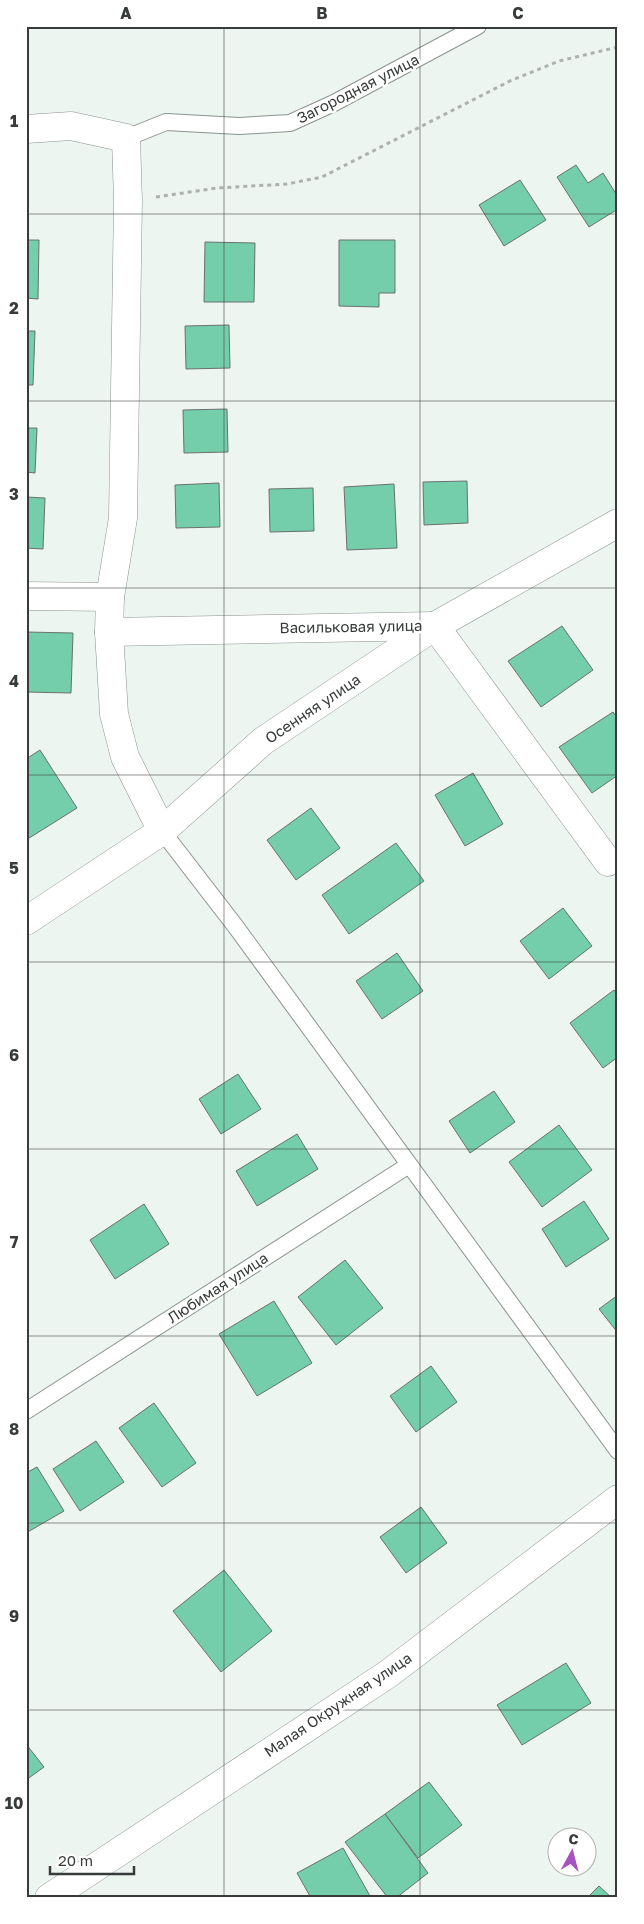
<svg xmlns="http://www.w3.org/2000/svg" width="644" height="1924" viewBox="0 0 644 1924" font-family="'Golos Text',sans-serif">
<style>
.building{fill:#74cdab;stroke:#6a716e}
.lines{fill:none;stroke-linecap:round;stroke-linejoin:round}
.service-casing{stroke:#8b938f;stroke-width:18}
.minor-casing{stroke:#8b938f;stroke-width:29}
.path{stroke:#abb2af;stroke-width:3;stroke-dasharray:4 4;stroke-linecap:butt}
.service{stroke:#fff;stroke-width:16}
.minor{stroke:#fff;stroke-width:28}
.grid{fill:none;stroke:#373b39;stroke-width:1;stroke-opacity:0.55}
.labels{text-anchor:middle;stroke-width:5;stroke-linejoin:round;paint-order:stroke}
.street-label{font-size:15px;fill:#373b39;stroke:#fff}
.neatline{fill:none;stroke:#373b39;stroke-width:2}
.grid-label{font-size:16px;text-anchor:middle;font-weight:bold;fill:#373b39}
</style>
<rect width="100%" height="100%" fill="#edf5f1"/>
<g class="building">
<polygon points="576,165 588,183 603,173 618,197 618,209 589,227 557,177"/>
<polygon points="520,180 546,220 504,246 479,205"/>
<polygon points="26,240 39,240 38,299 26,298"/>
<polygon points="339,240 395,240 395,293 379,293 379,307 339,306"/>
<polygon points="205,242 255,243 254,302 204,302"/>
<polygon points="229,325 230,368 186,369 185,326"/>
<polygon points="26,331 35,331 33,385 26,385"/>
<polygon points="227,409 228,452 184,453 183,410"/>
<polygon points="26,428 37,428 35,473 26,472"/>
<polygon points="467,481 468,523 424,525 423,482"/>
<polygon points="219,483 220,527 176,528 175,485"/>
<polygon points="394,484 397,548 347,550 344,487"/>
<polygon points="313,488 314,531 270,532 269,489"/>
<polygon points="26,497 45,498 43,549 26,548"/>
<polygon points="562,626 593,670 541,707 508,661"/>
<polygon points="26,632 73,633 71,693 26,692"/>
<polygon points="613,712 618,719 618,775 592,793 559,747"/>
<polygon points="40,750 77,808 26,840 26,759"/>
<polygon points="473,773 503,824 465,846 435,795"/>
<polygon points="311,808 340,848 296,880 267,840"/>
<polygon points="396,843 424,881 349,934 322,895"/>
<polygon points="563,908 592,946 549,979 520,941"/>
<polygon points="397,953 423,991 382,1019 356,981"/>
<polygon points="614,990 618,995 618,1057 603,1068 570,1023"/>
<polygon points="238,1074 261,1109 221,1134 199,1099"/>
<polygon points="494,1091 515,1122 470,1153 449,1121"/>
<polygon points="559,1125 592,1170 542,1207 509,1162"/>
<polygon points="297,1134 318,1169 257,1206 236,1171"/>
<polygon points="584,1201 609,1239 566,1267 542,1229"/>
<polygon points="144,1204 169,1244 115,1279 90,1240"/>
<polygon points="345,1260 383,1308 336,1345 298,1297"/>
<polygon points="618,1295 618,1333 599,1309"/>
<polygon points="274,1301 312,1363 257,1396 219,1334"/>
<polygon points="431,1366 457,1402 416,1432 390,1396"/>
<polygon points="154,1403 196,1463 162,1487 119,1428"/>
<polygon points="96,1441 124,1482 80,1511 53,1469"/>
<polygon points="37,1467 64,1511 26,1533 26,1473"/>
<polygon points="421,1507 447,1543 406,1573 380,1537"/>
<polygon points="224,1570 272,1631 221,1672 173,1611"/>
<polygon points="566,1663 591,1703 522,1745 497,1705"/>
<polygon points="26,1744 44,1767 26,1780"/>
<polygon points="429,1782 462,1825 418,1858 385,1814"/>
<polygon points="385,1814 428,1873 396,1898 388,1898 345,1842"/>
<polygon points="343,1848 370,1896 311,1898 297,1873"/>
<polygon points="599,1886 612,1898 587,1898"/>
</g>
<g class="lines">
<defs>
<g id="service">
<polyline points="126,138 166,122 239,126 290,123 334,103 478,26"/>
<polyline points="162,831 236,927 618,1451"/>
<polyline points="26,1411 409,1165"/>
</g>
<g id="minor">
<polyline points="26,129 71,126 126,138 128,201 123,518 110,597 109,632 114,714 125,757 162,831"/>
<polyline points="26,596 110,597"/>
<polyline points="109,632 435,626 608,862"/>
<polyline points="26,921 162,831 263,741 435,626 618,523"/>
<polyline points="49,1898 388,1674 618,1499"/>
</g>
</defs>
<use href="#service" class="service-casing"/>
<use href="#minor" class="minor-casing"/>
<polyline class="path" points="156,197 217,188 287,184 322,177 510,81 559,61 618,47"/>
<use href="#service" class="service"/>
<use href="#minor" class="minor"/>
</g>
<path class="grid" d="M224,26v1872M420,26v1872M26,214h592M26,401h592M26,588h592M26,775h592M26,962h592M26,1149h592M26,1336h592M26,1523h592M26,1710h592"/>
<g class="labels">
<g class="street-label">
<text transform="translate(358 89) rotate(-27)" y="5">Загородная улица</text>
<text transform="translate(351 627) rotate(-1)" y="5">Васильковая улица</text>
<text transform="translate(313 709) rotate(-34)" y="5">Осенняя улица</text>
<text transform="translate(218 1288) rotate(-33)" y="5">Любимая улица</text>
<text transform="translate(338 1705) rotate(-34)" y="5">Малая Окружная улица</text>
</g>
</g>
<rect width="644" height="1924" fill="none" stroke="#ffffff" stroke-width="55"/>
<g transform="translate(572 1852) rotate(7)"><circle r="24" fill="#ffffff" stroke="#afb1b0"/>
<path d="M0-4L9 19L0 12L-9 19Z" fill="#a652c1"/>
<text y="-8" font-size="14" font-weight="bold" text-anchor="middle" fill="#373b39">С</text>
</g>
<path d="M50 1866v8h84v-8" fill="none" stroke="#373b39" stroke-width="2.5"/>
<text x="58" y="1866" font-size="15" fill="#373b39" stroke="#ffffff" stroke-width="4" paint-order="stroke">20 m</text>
<rect x="28" y="28" width="588" height="1868" class="neatline"/>
<g class="grid-label">
<text x="126" y="19">A</text>
<text x="322" y="19">B</text>
<text x="518" y="19">C</text>
<text x="14" y="127">1</text>
<text x="14" y="314">2</text>
<text x="14" y="500">3</text>
<text x="14" y="687">4</text>
<text x="14" y="874">5</text>
<text x="14" y="1061">6</text>
<text x="14" y="1248">7</text>
<text x="14" y="1435">8</text>
<text x="14" y="1622">9</text>
<text x="14" y="1809">10</text>
</g>
</svg>
